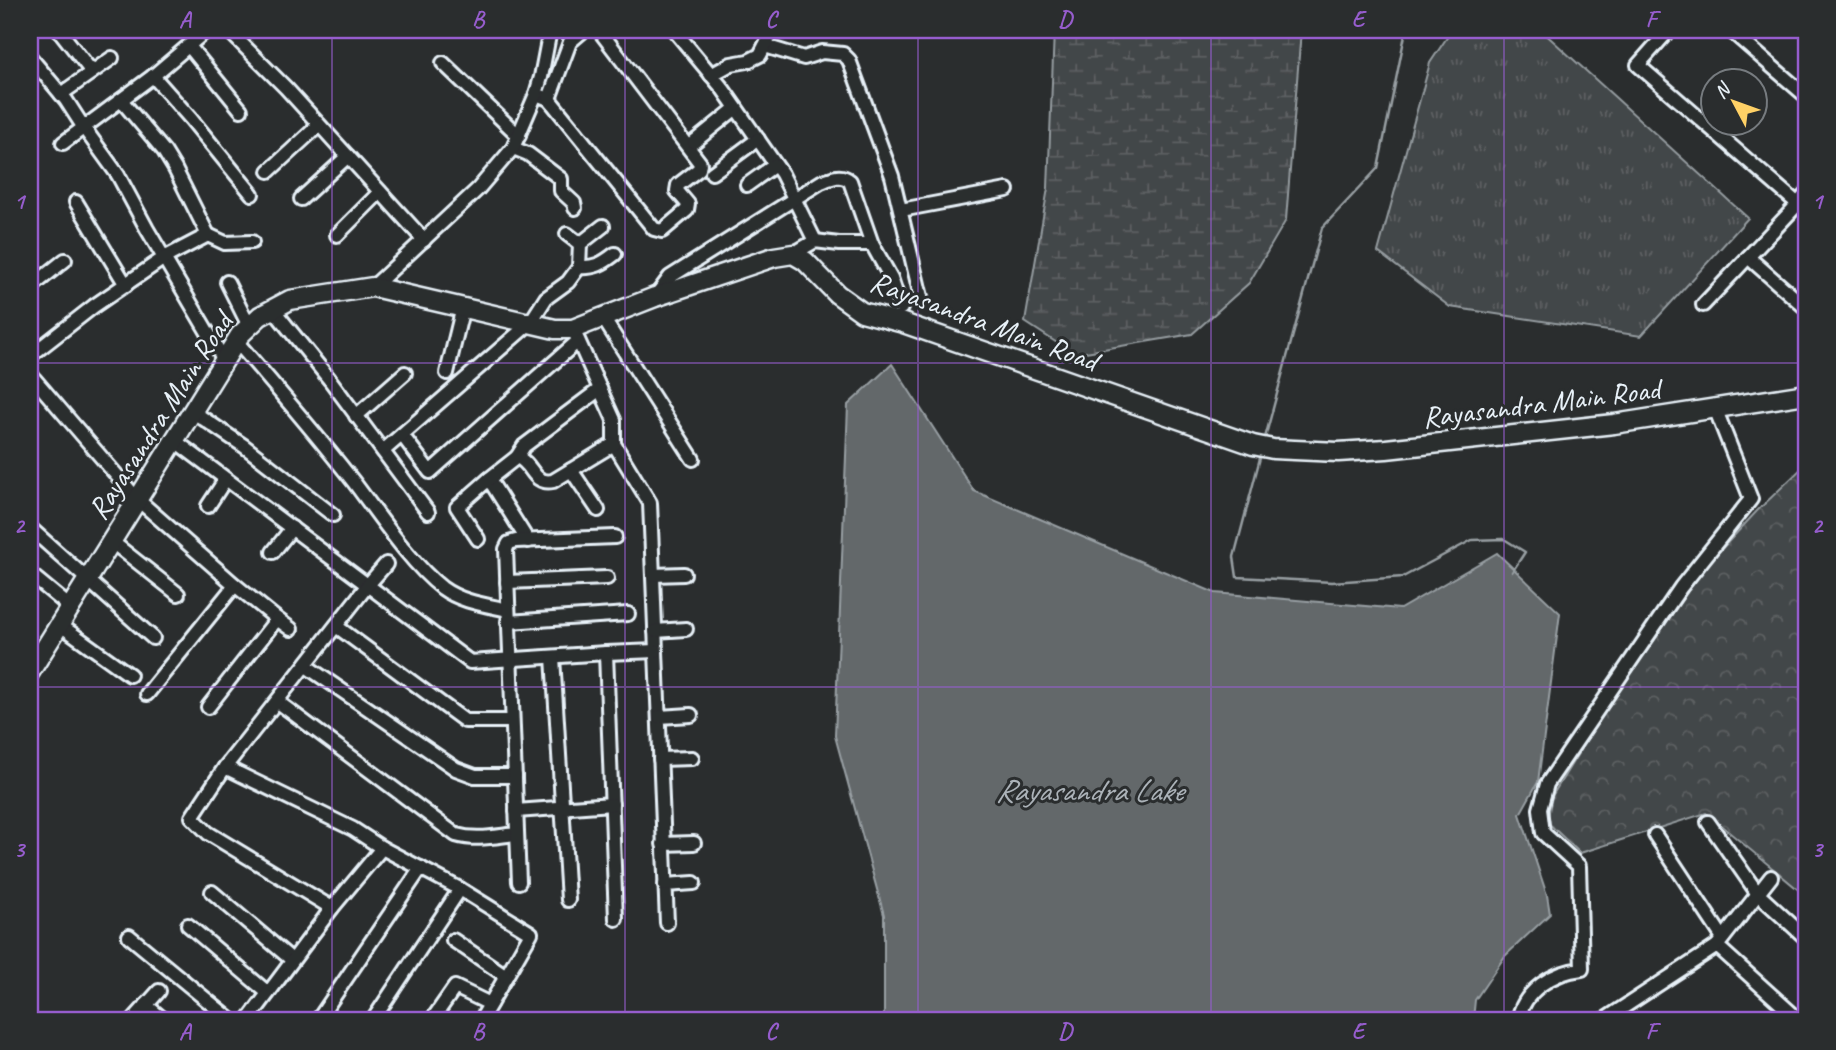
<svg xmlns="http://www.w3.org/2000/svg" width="1836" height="1050" viewBox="0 0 1836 1050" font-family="Caveat,sans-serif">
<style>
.grass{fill:url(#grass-tufts);stroke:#959ca0;stroke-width:2}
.forest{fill:url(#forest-crowns);stroke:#959ca0;stroke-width:2}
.wetland{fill:url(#wetland-marsh);stroke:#959ca0;stroke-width:2}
.water{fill:#63686b;stroke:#989fa3;stroke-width:2}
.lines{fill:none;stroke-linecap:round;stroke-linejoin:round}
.stream{stroke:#989fa3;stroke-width:2.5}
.street-casing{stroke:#e8f1f8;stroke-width:18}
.secondary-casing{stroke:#e8f1f8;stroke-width:23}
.street{stroke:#2a2d2e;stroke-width:12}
.secondary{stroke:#2a2d2e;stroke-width:18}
.grid{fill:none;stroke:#965dcd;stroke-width:2;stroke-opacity:0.55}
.labels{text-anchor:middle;stroke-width:6;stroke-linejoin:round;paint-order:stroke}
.street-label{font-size:30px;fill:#e8f1f8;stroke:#2a2d2e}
.water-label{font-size:32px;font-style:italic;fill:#acb3b9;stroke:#2a2d2e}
.neatline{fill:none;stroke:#965dcd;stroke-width:2.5}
.grid-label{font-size:23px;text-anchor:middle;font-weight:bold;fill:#965dcd}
</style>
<defs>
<pattern id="grass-tufts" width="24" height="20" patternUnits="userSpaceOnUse" patternTransform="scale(1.75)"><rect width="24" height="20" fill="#424648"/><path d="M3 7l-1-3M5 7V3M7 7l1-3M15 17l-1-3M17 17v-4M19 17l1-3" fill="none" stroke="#5d6163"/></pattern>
<pattern id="forest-crowns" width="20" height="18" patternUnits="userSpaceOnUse" patternTransform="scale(1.75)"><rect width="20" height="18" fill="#424648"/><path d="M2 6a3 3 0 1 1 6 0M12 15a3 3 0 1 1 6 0" fill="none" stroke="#5d6163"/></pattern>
<pattern id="wetland-marsh" width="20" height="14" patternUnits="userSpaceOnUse" patternTransform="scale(1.75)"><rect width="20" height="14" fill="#424648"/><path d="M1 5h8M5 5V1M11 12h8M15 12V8" fill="none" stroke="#5d6163"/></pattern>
</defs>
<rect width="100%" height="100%" fill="#2a2d2e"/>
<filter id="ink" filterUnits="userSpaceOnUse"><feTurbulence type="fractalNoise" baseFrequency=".0143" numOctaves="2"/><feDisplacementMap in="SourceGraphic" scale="14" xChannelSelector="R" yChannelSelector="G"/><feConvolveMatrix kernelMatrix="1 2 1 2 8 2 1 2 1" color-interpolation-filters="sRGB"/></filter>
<g filter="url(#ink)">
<polygon class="grass" points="1452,30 1541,30 1748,218 1641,336 1450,307 1378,252 1430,63"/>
<polygon class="forest" points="1806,464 1806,896 1706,813 1580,853 1547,822 1552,796 1593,729 1704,568 1757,511"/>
<polygon class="wetland" points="1054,30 1301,30 1286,220 1249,283 1192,334 1074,354 1025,322 1048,188"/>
<polygon class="water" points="892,364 974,491 1215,593 1400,609 1497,553 1560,613 1538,782 1520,814 1547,895 1550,914 1505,956 1475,1000 1473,1020 884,1020 884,915 835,736 848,405"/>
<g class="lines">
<g class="stream">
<polyline points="1265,438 1322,228 1378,168 1406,30"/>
<polyline points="1260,458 1234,557 1237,577 1332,582 1403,577 1472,540 1504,539 1525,552 1512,572"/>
</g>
<defs>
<g id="street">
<polyline points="59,30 92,72"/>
<polyline points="228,30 286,88 424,240"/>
<polyline points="674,30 723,89 782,174 815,241"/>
<polyline points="1669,30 1638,65 1798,204 1806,194"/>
<polyline points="1730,30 1806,96"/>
<polyline points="189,46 241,110"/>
<polyline points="765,46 804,58 822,52 843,54 849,60 892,176 922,301"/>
<polyline points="30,57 66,100 84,128 118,175 147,229 224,360"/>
<polyline points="443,63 519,136"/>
<polyline points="711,75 731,64 748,61 760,55 773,30"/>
<polyline points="153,76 191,119 252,194"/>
<polyline points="61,94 112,58"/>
<polyline points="536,94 549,99 654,229 662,231 687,210 688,204 677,191 678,185 699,169 700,163 599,30"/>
<polyline points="549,99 570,42 584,30"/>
<polyline points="694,142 736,108"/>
<polyline points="63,143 153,76 207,30"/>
<polyline points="513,148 528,154 561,179 561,191 574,203 575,208"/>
<polyline points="269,171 319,125"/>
<polyline points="712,173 758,139"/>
<polyline points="747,185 775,165"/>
<polyline points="301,199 348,156"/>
<polyline points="76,202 126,285"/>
<polyline points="901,210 1007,190"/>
<polyline points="567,234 580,244"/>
<polyline points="208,235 225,243 252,242"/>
<polyline points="337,235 380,192"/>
<polyline points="793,254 815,241 839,244 872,244"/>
<polyline points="1748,257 1806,308"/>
<path d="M579,267c16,1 23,-3 36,-13"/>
<polyline points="227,282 249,326"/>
<polyline points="373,287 478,189 513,148 536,94 541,77 550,30"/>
<polyline points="30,288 65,260"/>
<path d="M655,297l15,-20 151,-95c10,-4 20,-9 29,-1l22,63 19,34 10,30"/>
<polyline points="1703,305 1798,204 1806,211"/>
<polyline points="272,308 330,380 428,512"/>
<polyline points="603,318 693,459"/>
<polyline points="573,329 614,420 614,444 650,503 667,923"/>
<path d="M236,341c40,46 79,92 117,140 25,33 57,82 89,107 19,14 44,17 66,22"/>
<polyline points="30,356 94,306 164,258 208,235 175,169 164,151 121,100"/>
<polyline points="447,373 463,307"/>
<polyline points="30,374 137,499 235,585 277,619 208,707"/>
<polyline points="192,411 244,446 333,515"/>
<polyline points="356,416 405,373"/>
<polyline points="402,435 430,472 578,341"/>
<polyline points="174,440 470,662 606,653 656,651"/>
<polyline points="383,451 530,323 546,298 568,282 579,267 580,244 603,226"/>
<polyline points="517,457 524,446 600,389"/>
<polyline points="571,470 598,510"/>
<polyline points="489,479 528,541"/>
<polyline points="208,506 225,480"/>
<polyline points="30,528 153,638"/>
<path d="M478,539l-21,-32 32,-28 28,-22c17,7 15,28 36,24l61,-37"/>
<polyline points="111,541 178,594"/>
<polyline points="273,552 292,528"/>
<polyline points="30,574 70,607"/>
<polyline points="653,575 684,574"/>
<polyline points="507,582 607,578"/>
<polyline points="277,619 291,629"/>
<polyline points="508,622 628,614"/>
<polyline points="59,624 130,675"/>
<polyline points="336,626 465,721 512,721"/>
<polyline points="655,631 686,629"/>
<polyline points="606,653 616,919"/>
<polyline points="553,657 568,900"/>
<polyline points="306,666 456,769 475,776 515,776"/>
<polyline points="147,694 235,585"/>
<path d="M278,702l178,133c21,6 40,1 61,-1"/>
<polyline points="659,717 691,715"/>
<polyline points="660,759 692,758"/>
<polyline points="225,767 353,829 382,848 460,889 531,933 481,1020"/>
<polyline points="516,811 612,804"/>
<polyline points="1708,822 1758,894 1806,938"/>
<polyline points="1655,835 1723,938"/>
<polyline points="663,844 694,843"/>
<polyline points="519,882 506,549 509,543 516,541 615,537"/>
<polyline points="665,885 694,883"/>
<polyline points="212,892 292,960"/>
<polyline points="332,908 208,833 192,817 225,767 367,586 386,564"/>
<polyline points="188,925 268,993"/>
<polyline points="129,936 231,1020"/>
<polyline points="453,940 506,976"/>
<polyline points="1717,946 1799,1020"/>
<polyline points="146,1005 164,1020"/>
<polyline points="133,1020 159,991"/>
<polyline points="248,1020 332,908 382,848"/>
<polyline points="318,1020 421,868"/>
<polyline points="373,1020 460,889"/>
<polyline points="432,1020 455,987 490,1004"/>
<path d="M1518,1020c6,-30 35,-48 64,-51l-3,-103 -36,-33 -3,-24 7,-25 134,-197 70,-88 -36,-91"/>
<polyline points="1604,1020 1717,946 1771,877"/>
</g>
<polyline id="secondary" points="30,672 240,335 260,316 290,300 373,287 555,329 573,329 655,297 774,257 793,254 805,261 837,294 862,312 903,323 1253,445 1273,449 1338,452 1386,449 1614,424 1806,394"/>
</defs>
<use href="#street" class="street-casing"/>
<use href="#secondary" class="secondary-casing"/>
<use href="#street" class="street"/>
<use href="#secondary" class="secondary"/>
</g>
</g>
<path class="grid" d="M332,30v990M625,30v990M918,30v990M1211,30v990M1504,30v990M30,363h1776M30,687h1776"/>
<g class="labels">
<g class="street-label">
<text transform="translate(984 321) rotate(20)" y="10">Rayasandra Main Road</text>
<text transform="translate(1541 403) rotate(-7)" y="10">Rayasandra Main Road</text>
<text transform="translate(160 416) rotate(-57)" y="10">Rayasandra Main Road</text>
</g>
<g class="water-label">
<text x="1089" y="801">Rayasandra Lake</text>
</g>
</g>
<rect width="1836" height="1050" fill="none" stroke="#2a2d2e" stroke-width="77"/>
<g transform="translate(1734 102) rotate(311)"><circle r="33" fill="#2a2d2e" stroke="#767b7f" stroke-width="2"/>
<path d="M0-5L12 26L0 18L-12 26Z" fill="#ffd166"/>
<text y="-10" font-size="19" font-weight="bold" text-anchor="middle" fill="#e8f1f8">N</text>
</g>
<rect x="38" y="38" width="1760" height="974" class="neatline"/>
<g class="grid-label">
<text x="185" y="27">A</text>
<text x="478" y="27">B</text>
<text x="771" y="27">C</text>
<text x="1065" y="27">D</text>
<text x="1358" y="27">E</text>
<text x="1651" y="27">F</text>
<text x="19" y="209">1</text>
<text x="1817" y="209">1</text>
<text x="19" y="533">2</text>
<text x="1817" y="533">2</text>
<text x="19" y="857">3</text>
<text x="1817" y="857">3</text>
<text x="185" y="1039">A</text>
<text x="478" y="1039">B</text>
<text x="771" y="1039">C</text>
<text x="1065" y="1039">D</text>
<text x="1358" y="1039">E</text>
<text x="1651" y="1039">F</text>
</g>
</svg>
